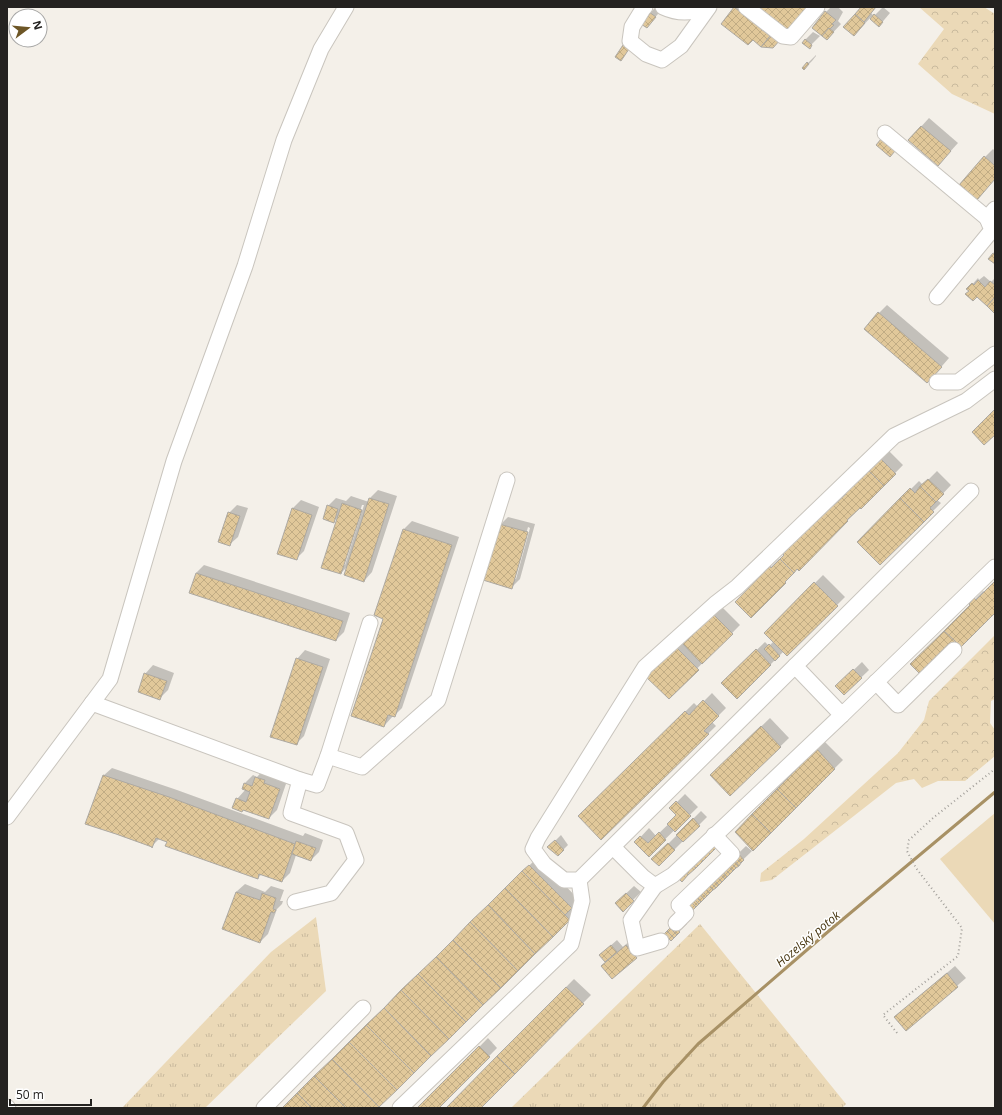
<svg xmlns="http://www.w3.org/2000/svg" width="1002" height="1115" viewBox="0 0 1002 1115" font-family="'Open Sans',sans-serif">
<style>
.grass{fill:url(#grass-tufts)}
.forest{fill:url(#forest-crowns)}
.garden{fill:#ebd9b7}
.shadow{fill:#0003;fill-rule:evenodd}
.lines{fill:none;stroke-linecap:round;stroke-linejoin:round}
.stream{stroke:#a89165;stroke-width:3}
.building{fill:url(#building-cross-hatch);stroke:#ada9a2}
.minor-casing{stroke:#c9c5be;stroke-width:17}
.path{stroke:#a29f9a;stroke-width:2;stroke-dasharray:1 3;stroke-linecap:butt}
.minor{stroke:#fff;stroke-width:15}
.labels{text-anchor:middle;stroke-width:3;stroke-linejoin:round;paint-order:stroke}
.water-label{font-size:12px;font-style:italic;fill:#45340e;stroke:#fff}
</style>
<defs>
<pattern id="grass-tufts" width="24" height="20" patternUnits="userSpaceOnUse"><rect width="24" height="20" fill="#ebd9b7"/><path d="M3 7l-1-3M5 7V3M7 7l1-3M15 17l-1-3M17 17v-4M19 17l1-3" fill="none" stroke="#c9ba9d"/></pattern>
<pattern id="forest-crowns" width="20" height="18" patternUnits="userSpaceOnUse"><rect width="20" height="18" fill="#ebd9b7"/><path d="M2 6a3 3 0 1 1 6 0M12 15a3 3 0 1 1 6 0" fill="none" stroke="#c9ba9d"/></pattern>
<pattern id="building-cross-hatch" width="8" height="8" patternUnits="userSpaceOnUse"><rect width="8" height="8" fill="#e1c89a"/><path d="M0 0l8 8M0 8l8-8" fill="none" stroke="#c1ac84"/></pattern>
</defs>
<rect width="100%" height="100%" fill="#f4f0e9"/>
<g class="grass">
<polygon points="316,917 326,991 205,1108 122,1108 271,952"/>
<polygon points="700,924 846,1104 842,1108 511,1108"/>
</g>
<g class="forest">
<polygon points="919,7 984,7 995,14 995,114 952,94 918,64 944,29"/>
<polygon points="995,635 995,699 991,701 990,723 995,730 995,756 965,781 938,781 922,788 914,779 896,783 772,880 760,882 761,873 804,839 898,753 924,720 929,701"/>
</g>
<polygon class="garden" points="995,813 995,924 940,859"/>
<g class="shadow">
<polygon points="656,7 663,8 647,27 650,13"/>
<polygon points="736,7 808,7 772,47 761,46 753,39 723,23"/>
<polygon points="831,7 838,7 843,12 838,21 841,24 827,39 826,12"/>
<polygon points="863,7 876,7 871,13 873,15 854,35 845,27"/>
<polygon points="883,7 890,13 879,26 875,15"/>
<polygon points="813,32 820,36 809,47 805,40"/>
<polygon points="816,55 816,56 812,61 804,69 803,68"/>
<polygon points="929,118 958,143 938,165 909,140"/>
<polygon points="993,149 995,151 995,179 985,157"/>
<polygon points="984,276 991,282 995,278 995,312 968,289 978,278 979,280"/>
<polygon points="887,305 949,358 935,374 879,313"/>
<polygon points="889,451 903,465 861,508 860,506 854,512 855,513 799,569 797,568 792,573 793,574 751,617 736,602 779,559 780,561 785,555 784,554 841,498 842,499"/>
<polygon points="937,471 951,485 937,500 941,503 880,564 858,542 919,481 923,485"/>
<path d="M378,490l19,6 -25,76 -8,9 -15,-16 -8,8 -3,-56 -4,4 -6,-15 8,-8 10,3 5,-5 18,6 1,-4zM362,505h2l-19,60h-2z"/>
<polygon points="301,500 319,507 304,551 296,559 293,508"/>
<polygon points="237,505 248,508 238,537 229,545 229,513"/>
<path d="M508,517l27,7 -15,55 -8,8 -12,-62zM528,527l2,1 -14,51h-2z"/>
<polygon points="412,521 459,537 402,708 394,716 393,716 384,726 385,618 404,529"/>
<polygon points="204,565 350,613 344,632 336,640 196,573"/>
<polygon points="823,575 845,597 787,655 784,651 737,698 722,683 765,642 769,646 774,641 765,633"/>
<polygon points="995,582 995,612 971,605 970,604 983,591 985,592"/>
<polygon points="721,606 740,625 669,697 647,676"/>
<polygon points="305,650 330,659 304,736 296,744 297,659"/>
<polygon points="862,662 869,670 844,694 837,686"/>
<polygon points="153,665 174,673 168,690 160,698 145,674"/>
<polygon points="712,693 726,708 712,722 716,726 601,838 580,816 694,703 698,707"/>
<polygon points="770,718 789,738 730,795 711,775"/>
<polygon points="825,742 843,760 753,849 736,832"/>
<polygon points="112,768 177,790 303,836 305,833 323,840 319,852 311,860 296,855 290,873 282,881 262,874 258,878 160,838 152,846 103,776"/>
<polygon points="264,769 287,781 277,810 269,818 243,809 237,799 246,789 243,788 245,783 253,775 257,777"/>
<polygon points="685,794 698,807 649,855 636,842 649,828 656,836 678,815 671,808"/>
<polygon points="701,811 707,817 659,865 653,859"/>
<polygon points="561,835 568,845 558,855 549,847"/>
<polygon points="746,846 752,851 690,911 685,905"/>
<polygon points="538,857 579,900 573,906 577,911 377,1108 283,1108"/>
<polygon points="245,884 265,892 271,886 284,890 280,901 283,901 282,904 277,909 268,934 260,942 223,929 236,892"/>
<polygon points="634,886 641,892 623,910 616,903"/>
<polygon points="682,918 687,924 671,940"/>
<polygon points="634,937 644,949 612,978 606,962 600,955 617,940 623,947"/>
<polygon points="955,966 966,978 906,1030 895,1017"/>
<polygon points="574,979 591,995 480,1108 447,1108"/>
<polygon points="488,1038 497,1048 438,1108 419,1108"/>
</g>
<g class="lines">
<polyline class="stream" points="643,1108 663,1082 698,1044 830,930 995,792"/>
</g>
<g class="building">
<polygon points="734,7 770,36 761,47 753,40 748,45 721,24"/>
<polygon points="756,7 808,7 788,31"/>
<polygon points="861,7 876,7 864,22 855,14"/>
<polygon points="825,11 836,20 832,24 834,25 830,29 829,28 822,36 812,28"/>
<polygon points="649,12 656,17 647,28 641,24"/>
<polygon points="855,14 865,23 854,36 843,27"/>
<polygon points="874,14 883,22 879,27 870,19"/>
<polygon points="829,28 834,32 827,40 822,36"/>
<polygon points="772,34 780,40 773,48 761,47"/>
<polygon points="805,39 812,45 810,49 802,43"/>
<polygon points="623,45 629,49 621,61 615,57"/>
<polygon points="807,62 809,64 804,70 802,68"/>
<polygon points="921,126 951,151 938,166 908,140"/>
<polygon points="881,139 895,151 890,157 876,145"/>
<polygon points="984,156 994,165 995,163 995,179 977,200 959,185"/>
<polygon points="993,253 995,254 995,264 988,259"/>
<polygon points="978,280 985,287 990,281 995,285 995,297 987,306 977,297 973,301 965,294 969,291 966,289 972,283 974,285"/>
<polygon points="995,297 995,314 987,306"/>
<polygon points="878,312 942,367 927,383 864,329"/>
<polygon points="995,409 995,435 984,445 972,432"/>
<polygon points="880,458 896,474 884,486 868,470"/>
<polygon points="868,470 884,486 861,509 860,508 847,520 848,521 799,571 797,569 794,573 780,559 784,555 783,554 832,505 833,506 846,494 845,493"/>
<polygon points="928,479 944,494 936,502 920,486"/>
<polygon points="920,486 936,502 930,508 934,512 924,522 900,498 910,488 915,493"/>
<polygon points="369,498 389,504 364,582 344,575"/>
<polygon points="900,498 924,522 880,565 857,542"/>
<polygon points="342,503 362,510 341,574 321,568"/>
<polygon points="327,505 338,509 334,523 323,519"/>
<polygon points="292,508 312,515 297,560 277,554"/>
<polygon points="228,512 240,516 230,546 218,542"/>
<polygon points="499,524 528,532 512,589 483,580"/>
<polygon points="403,529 452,545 395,717 388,715 384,727 351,716 383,619 374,615"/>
<polygon points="780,559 794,573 785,582 786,583 751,618 735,602 770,566 771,568"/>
<polygon points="196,573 343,621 336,641 189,593"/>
<polygon points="995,581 995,613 961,647 944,631 970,605 969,604 974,598 976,600"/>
<polygon points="814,582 838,606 787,656 764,633"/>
<polygon points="712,613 733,634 702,664 682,643"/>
<polygon points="944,631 956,642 922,676 910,664"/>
<polygon points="769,644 780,656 775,661 764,649"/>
<polygon points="676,647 699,670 669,699 645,676"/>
<polygon points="756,649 771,665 737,699 721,683"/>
<polygon points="296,658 323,667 297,745 270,737"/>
<polygon points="853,669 862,678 844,695 835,686"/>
<polygon points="144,673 167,681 160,700 138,692"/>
<polygon points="703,700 719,716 704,731 709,734 601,840 578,816 685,711 689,715"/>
<polygon points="761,726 781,747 730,796 710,775"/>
<polygon points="817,749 835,769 796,808 777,789"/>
<polygon points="103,775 169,797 295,844 282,882 259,874 258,879 165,846 167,842 156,838 152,848 152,847 116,834 85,824"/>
<polygon points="255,777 265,780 264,783 280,789 269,819 243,810 242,812 232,808 236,798 246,802 250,792 242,789 244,783 252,786"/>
<polygon points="777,789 796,808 771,833 752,814"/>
<polygon points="676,801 691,816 675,832 667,824 676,815 669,808"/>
<polygon points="752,814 771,833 753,851 735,832"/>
<polygon points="693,818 700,826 683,842 676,835"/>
<polygon points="659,832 666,840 649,857 634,842 640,836 648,843"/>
<polygon points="555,840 564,850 558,856 547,847"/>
<polygon points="296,841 316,848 311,861 292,854"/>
<polygon points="668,843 675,850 659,866 651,859"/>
<polygon points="714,844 717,847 710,854 707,851"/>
<polygon points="707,851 710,854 703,861 700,858"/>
<polygon points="738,853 744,860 741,863 734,856"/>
<polygon points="734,856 741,863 739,866 732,858"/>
<polygon points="700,858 703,861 696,868 692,865"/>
<polygon points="732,858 739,866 736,868 729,861"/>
<polygon points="729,861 736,868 733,871 726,864"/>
<polygon points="726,864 733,871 730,874 723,867"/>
<polygon points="529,865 572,908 565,915 522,871"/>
<polygon points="692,865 696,868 688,875 686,872"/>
<polygon points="723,867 730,874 727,877 720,869"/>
<polygon points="720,869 727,877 725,879 718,872"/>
<polygon points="522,871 570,920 553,937 505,888"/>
<polygon points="686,872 688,875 682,882 679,879"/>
<polygon points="718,872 725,879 722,882 715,875"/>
<polygon points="715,875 722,882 719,885 712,878"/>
<polygon points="712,878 719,885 716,888 709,881"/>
<polygon points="709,881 716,888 713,890 706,883"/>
<polygon points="706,883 713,890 710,893 703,886"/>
<polygon points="703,886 710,893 707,896 700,889"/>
<polygon points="505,888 553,937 535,954 488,905"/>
<polygon points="700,889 707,896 704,899 698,892"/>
<polygon points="236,892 260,900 262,893 276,898 273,909 276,910 274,913 271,912 260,943 222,929"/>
<polygon points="698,892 704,899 701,902 694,895"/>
<polygon points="626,893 634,901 623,912 615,903"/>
<polygon points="694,895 701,902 699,904 692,897"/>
<polygon points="692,897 699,904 696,907 689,900"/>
<polygon points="689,900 696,907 693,910 686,902"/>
<polygon points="488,905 535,954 518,971 470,922"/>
<polygon points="470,922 518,971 501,988 453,940"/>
<polygon points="673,926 680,932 677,935 670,928"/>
<polygon points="670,928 677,935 674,938 667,931"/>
<polygon points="667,931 674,938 671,941 664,934"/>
<polygon points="453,940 501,988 483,1005 436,957"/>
<polygon points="611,945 617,952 605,962 599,955"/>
<polygon points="626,945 637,958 612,979 601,966"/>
<polygon points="436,957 483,1005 466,1022 418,974"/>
<polygon points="947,973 958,987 906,1031 894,1017"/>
<polygon points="418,974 466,1022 449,1039 401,990"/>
<polygon points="566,987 584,1004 515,1074 497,1056"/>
<polygon points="401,990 449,1039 431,1056 384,1008"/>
<polygon points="384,1008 431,1056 414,1073 366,1025"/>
<polygon points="366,1025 414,1073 397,1090 349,1042"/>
<polygon points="349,1042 397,1090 379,1107 332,1059"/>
<polygon points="479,1046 490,1057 439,1108 417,1108"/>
<polygon points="497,1056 515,1074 481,1108 446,1108"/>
<polygon points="332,1059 379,1107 379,1108 346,1108 314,1076"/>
<polygon points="314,1076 346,1108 312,1108 297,1093"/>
<polygon points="297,1093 312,1108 282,1108"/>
</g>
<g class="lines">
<defs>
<g id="minor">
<polyline points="645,7 643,9 632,27 630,41 646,54 662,60 681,46 709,7"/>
<path d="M663,7c15,7 28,7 43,0"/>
<polyline points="746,7 783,36 791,37 817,7"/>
<polyline points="885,133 987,218"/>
<polyline points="937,297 992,230 987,218 995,209"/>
<polyline points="937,382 958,382 995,354"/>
<polyline points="971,491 795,666 842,715 995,567"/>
<polyline points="795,666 579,880 564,880 544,864 533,849 538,838 645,667 715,604 737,587 894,436 966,401 995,379"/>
<polyline points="876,682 898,705 954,650"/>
<polyline points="92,703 300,780 317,785 328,756 370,623"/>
<polyline points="328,756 362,767 438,700 507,480"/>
<polyline points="7,817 110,679 174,461 245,266 284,140 321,49 346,7"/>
<polyline points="613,847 643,877 655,886 673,875 842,715"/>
<polyline points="655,886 631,920 637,948 661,941"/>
<polyline points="295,902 331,893 356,860 346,833 291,813 300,780"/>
<polyline points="676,923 686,913 679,905 732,854 714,835"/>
<polyline points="7,1107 8,1108"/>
<polyline points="264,1108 363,1008"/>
<polyline points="400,1108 571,944 582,901 579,880"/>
</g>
</defs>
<use href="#minor" class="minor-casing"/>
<polyline class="path" points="897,1033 883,1015 958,956 962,928 916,868 907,851 909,840 933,818 995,769"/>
<use href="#minor" class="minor"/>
</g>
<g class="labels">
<g class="water-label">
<text transform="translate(808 939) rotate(-40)" y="4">Hozelský potok</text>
</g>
</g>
<rect width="1002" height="1115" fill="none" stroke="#242220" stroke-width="16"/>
<g transform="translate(28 28) rotate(74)"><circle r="19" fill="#ffffff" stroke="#a7a7a6"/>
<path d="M0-3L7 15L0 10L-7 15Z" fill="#6d5626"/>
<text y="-6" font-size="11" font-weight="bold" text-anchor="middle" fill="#242220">N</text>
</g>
<path d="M10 1099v6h81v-6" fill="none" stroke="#242220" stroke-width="2"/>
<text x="16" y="1099" font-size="12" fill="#242220" stroke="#ffffff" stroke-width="3" paint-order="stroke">50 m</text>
</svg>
